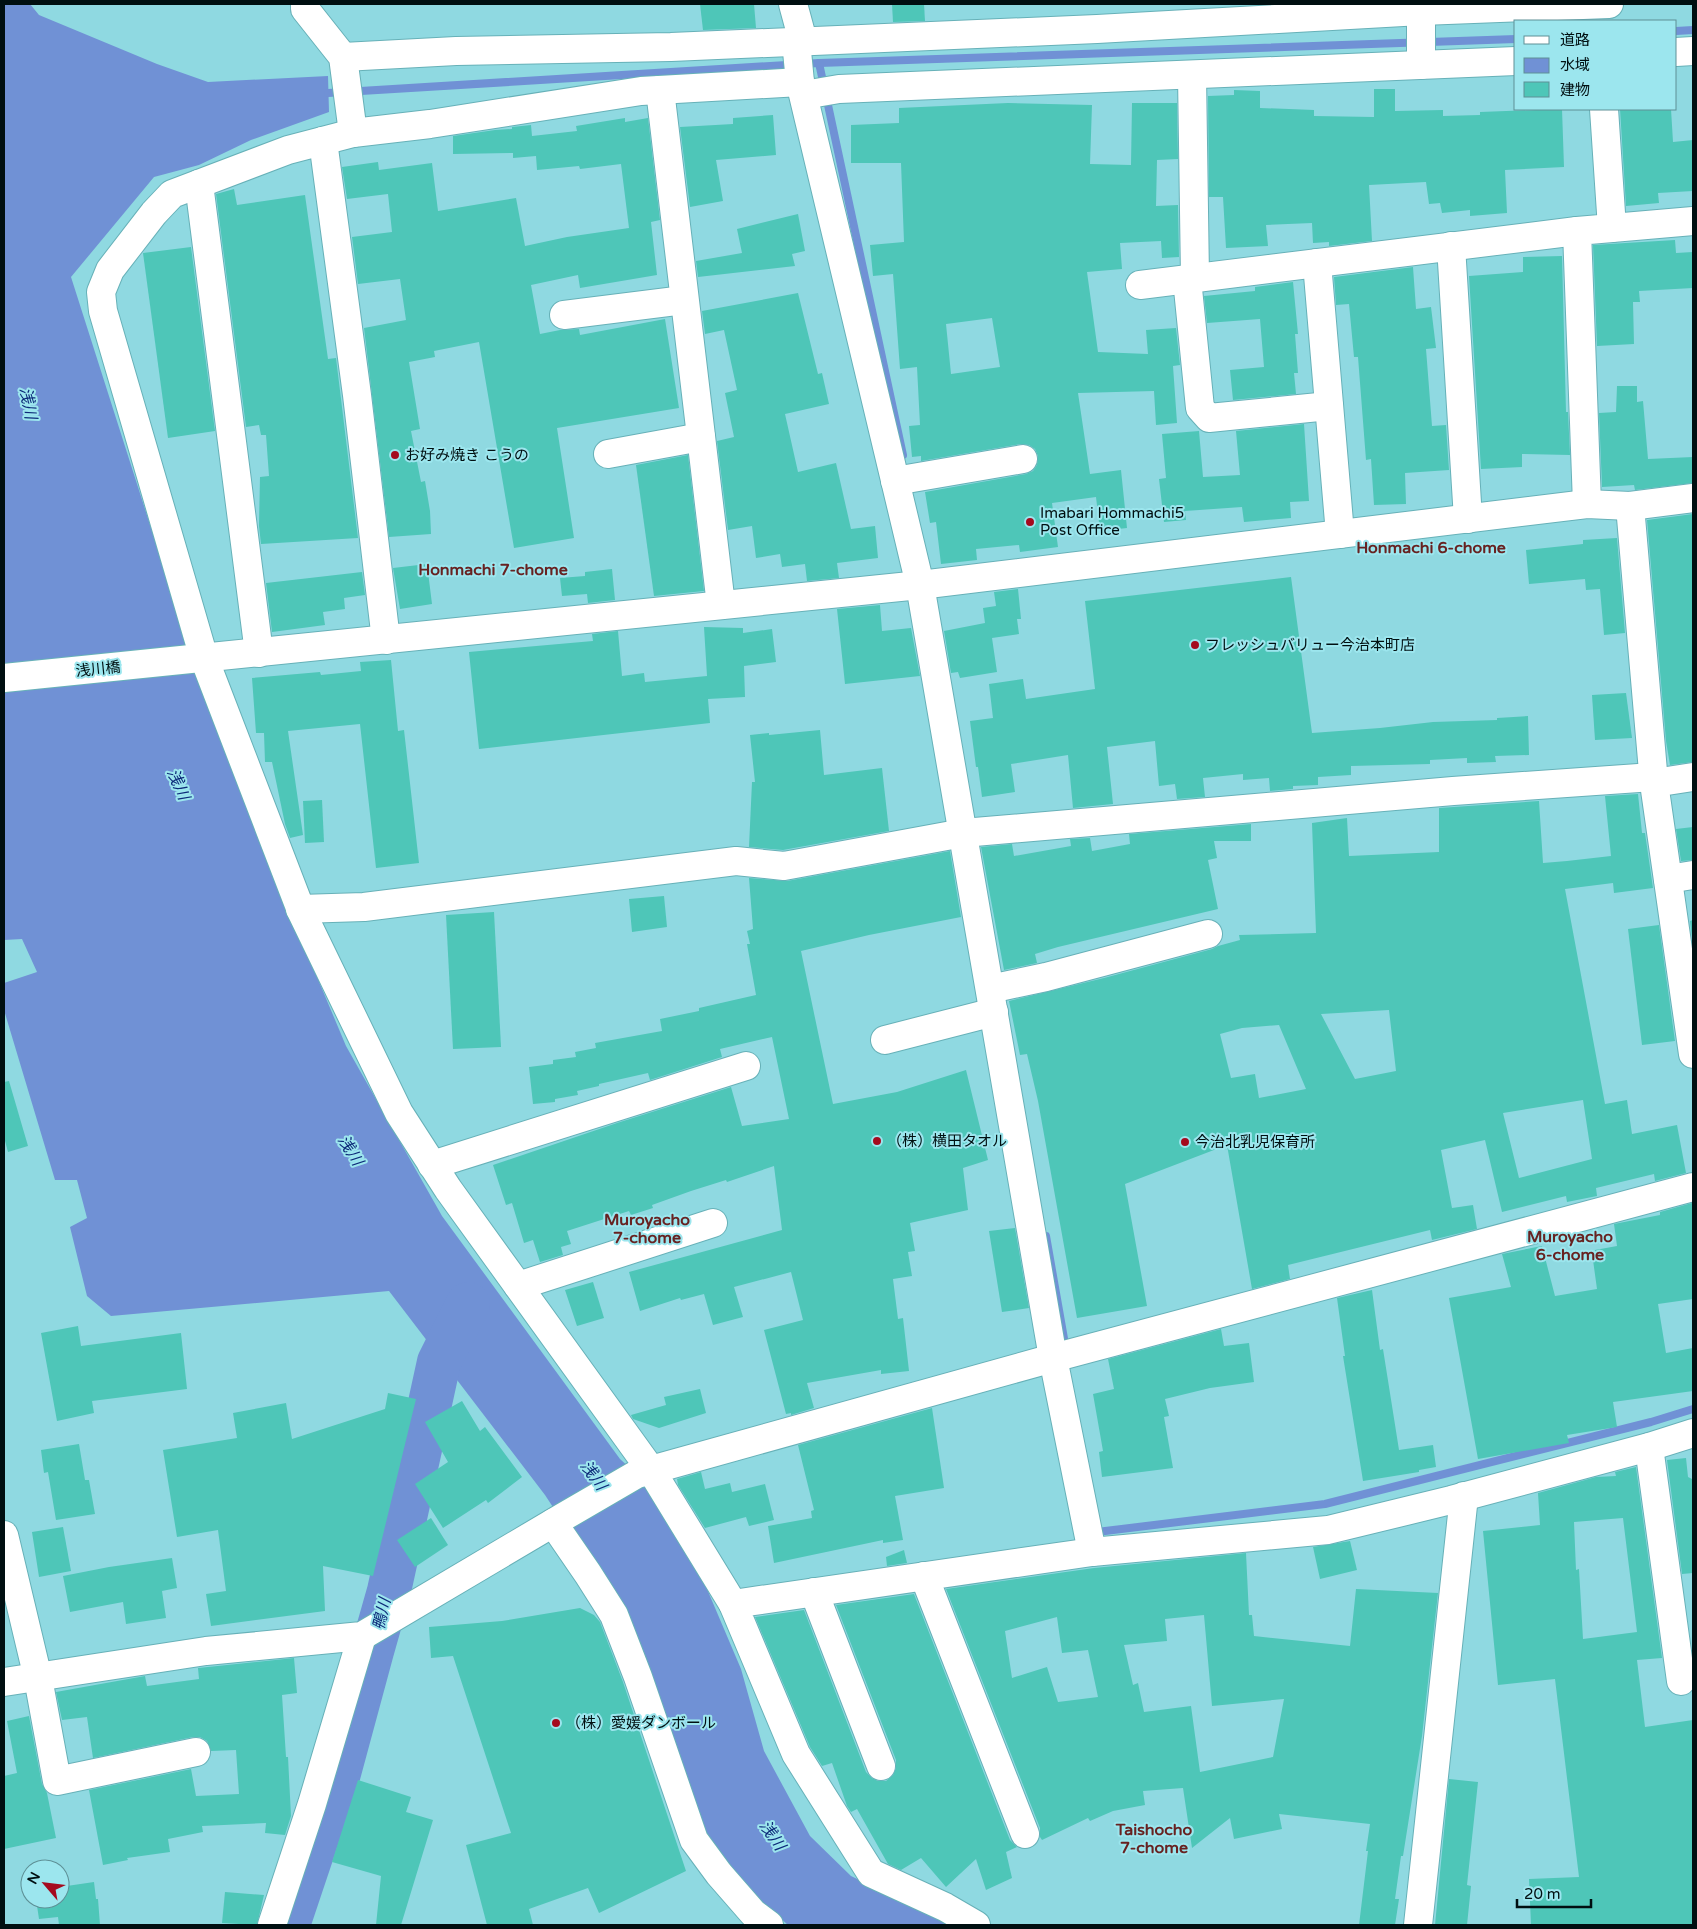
<svg xmlns="http://www.w3.org/2000/svg" width="1697" height="1929" viewBox="0 0 1697 1929" font-family="'Varela Round','Noto Sans JP',sans-serif">
<style>
.water{fill:#7091d5}
.lines{fill:none;stroke-linecap:round;stroke-linejoin:round}
.stream{stroke:#7091d5;stroke-width:8}
.river{stroke:#7091d5;stroke-width:44}
.building{fill:#4ec6b8;fill-rule:evenodd}
.minor-casing{stroke:#67b1b8;stroke-width:30}
.minor{stroke:#fff;stroke-width:28}
.poi-dot{fill:#a50a1e;stroke:#9ce6ee;stroke-width:2}
.labels{text-anchor:middle;stroke-width:4;stroke-linejoin:round;paint-order:stroke}
.poi-label{font-size:15px;fill:#000f11;stroke:#9ce6ee;text-anchor:start}
.street-label{font-size:15px;fill:#000f11;stroke:#9ce6ee}
.water-label{font-size:16px;font-style:italic;fill:#0d2a79;stroke:#9ce6ee}
.neighbourhood-label{font-size:16px;font-weight:bold;fill:#672221;stroke:#9ce6ee}
</style>
<rect width="100%" height="100%" fill="#8fd9e1"/>
<polygon class="water" points="4,4 30,4 39,15 157,64 208,82 328,76 329,112 251,140 199,165 154,177 71,277 182,625 268,860 346,1046 442,1216 620,1459 657,1493 707,1589 741,1669 764,1751 810,1836 851,1876 952,1925 788,1925 737,1879 694,1813 626,1618 545,1495 389,1291 111,1316 87,1296 70,1227 87,1218 77,1180 55,1180 4,1010 4,983 37,972 22,939 4,940"/>
<g class="lines">
<g class="stream">
<polyline points="1676,31 1693,30"/>
<polyline points="819,63 903,455"/>
<polyline points="328,93 819,63 1516,39"/>
<polyline points="1046,1236 1066,1350"/>
<polyline points="1096,1526 1097,1532 1325,1504 1651,1422 1693,1409"/>
</g>
<polyline class="river" points="288,1925 339,1773 372,1651 389,1591 439,1362 468,1304"/>
</g>
<g class="building">
<polygon points="700,4 754,4 756,28 703,30"/>
<polygon points="892,4 924,4 925,21 893,22"/>
<polygon points="1374,89 1395,89 1395,111 1443,110 1443,116 1480,115 1480,112 1562,109 1564,167 1505,170 1507,213 1470,216 1470,210 1442,213 1440,203 1429,204 1426,182 1369,185 1372,241 1329,246 1329,242 1313,243 1312,223 1266,225 1268,246 1226,248 1223,197 1209,197 1208,96 1234,95 1234,90 1260,91 1260,108 1314,110 1314,116 1374,117"/>
<path d="M1008,103l84,2 -2,59 41,1 1,-62h45l1,56 -21,1 -1,46 22,-1 1,52 -17,1 -1,-17 -41,2 2,26 -35,3 11,80 50,2 -2,-24 30,-2 4,37 -7,1 4,57 -21,2 -2,-34 -76,2 12,81 31,-4 6,58 -27,3 -4,-34 -44,6 6,44 -38,5 -1,-7 -43,4 1,11 -36,4 -5,-42 -6,1 -5,-31 101,-18 7,-3 4,-6 1,-9 -3,-7 -6,-4 -8,-1 -100,17v-5l-9,1 -3,-31 11,-1 -3,-58 -17,2 -7,-95 -20,2 -3,-31 34,-3 -3,-79h-50v-38l48,-2v-15zM992,318l8,49 -49,7 -5,-50z"/>
<polygon points="1620,109 1671,109 1673,142 1693,140 1693,191 1658,193 1659,203 1626,206"/>
<polygon points="773,115 776,155 716,160 723,201 690,207 680,127 733,124 733,118"/>
<polygon points="625,118 625,122 648,118 660,220 651,222 657,275 580,288 578,275 531,285 540,334 560,330 579,329 580,335 665,319 679,408 557,428 574,538 514,548 479,342 434,351 435,357 409,362 420,429 411,431 421,482 425,481 430,511 431,534 389,537 364,328 406,320 400,279 358,284 352,237 392,232 388,194 347,199 342,167 378,162 379,170 432,163 438,211 516,198 525,246 567,237 629,228 621,164 580,169 579,166 537,170 536,156 513,158 513,153 453,154 453,136 495,130 512,129 512,127 531,125 532,136 577,131 576,126"/>
<polygon points="234,189 237,205 305,195 328,359 336,358 358,538 261,544 259,526 260,477 269,476 266,435 261,435 259,425 246,427 216,194"/>
<polygon points="798,214 805,251 792,254 795,266 698,277 696,261 742,253 737,229"/>
<polygon points="1675,240 1676,253 1693,252 1693,288 1639,291 1640,302 1633,302 1634,344 1597,346 1593,245"/>
<polygon points="191,247 215,431 168,438 143,253"/>
<polygon points="1562,256 1566,412 1568,412 1570,455 1522,454 1522,467 1481,469 1469,276 1523,272 1523,257"/>
<polygon points="1413,267 1416,309 1431,307 1436,348 1426,349 1432,426 1446,425 1449,470 1405,473 1406,504 1374,505 1371,459 1366,460 1358,357 1354,357 1349,304 1336,305 1334,277"/>
<polygon points="1293,282 1298,334 1295,334 1298,373 1294,373 1296,394 1233,400 1230,370 1264,367 1260,319 1207,323 1204,296 1255,291 1255,287"/>
<polygon points="798,293 818,374 822,373 829,404 785,414 798,472 836,463 851,529 875,526 878,558 837,563 839,578 807,581 805,564 782,567 780,554 756,558 752,526 728,530 717,441 734,437 725,393 737,390 724,330 705,334 702,311"/>
<polygon points="1617,386 1637,386 1637,402 1643,401 1648,459 1693,457 1693,483 1635,490 1634,485 1602,487 1599,413 1616,412"/>
<polygon points="1304,424 1309,501 1290,502 1291,518 1244,522 1242,507 1185,511 1186,520 1164,522 1159,479 1166,478 1162,434 1199,431 1203,477 1240,475 1236,431"/>
<polygon points="688,455 704,591 654,596 636,465"/>
<polygon points="1693,514 1693,762 1670,765 1666,741 1647,520"/>
<polygon points="1617,538 1625,633 1604,635 1600,589 1586,590 1585,579 1529,584 1526,550 1583,544 1583,540"/>
<polygon points="427,564 432,604 400,609 393,568"/>
<polygon points="612,569 615,600 588,603 587,594 562,596 560,578 585,576 585,572"/>
<polygon points="362,572 365,595 344,598 345,609 323,612 325,625 272,632 266,583"/>
<polygon points="1291,577 1312,733 1380,728 1433,722 1497,720 1497,718 1528,716 1529,755 1495,756 1496,762 1467,763 1467,758 1430,760 1430,764 1351,766 1351,775 1318,777 1318,785 1293,786 1293,789 1270,791 1269,778 1243,780 1243,774 1203,778 1205,797 1177,799 1175,784 1159,786 1155,741 1107,747 1113,804 1073,808 1068,755 1011,764 1015,792 982,797 978,767 976,767 970,721 993,718 989,684 1023,679 1026,699 1095,689 1085,601"/>
<polygon points="1018,589 1021,619 1017,619 1019,634 992,638 997,672 960,678 958,672 951,673 944,631 985,623 983,608 996,606 994,592"/>
<polygon points="880,605 882,631 911,628 920,676 845,684 837,609"/>
<polygon points="704,627 743,628 743,633 772,629 776,662 744,666 745,697 708,699 710,723 479,749 469,652 593,641 592,634 618,631 622,676 644,673 645,682 707,676"/>
<polygon points="391,660 398,731 404,730 419,863 376,868 360,724 288,731 303,835 290,838 285,824 272,762 265,762 264,733 256,733 252,678 320,672 321,675 361,671 360,662"/>
<polygon points="1626,693 1632,738 1595,740 1592,695"/>
<polygon points="820,730 824,775 882,768 889,831 783,850 749,847 752,782 755,782 750,735 769,733 769,735"/>
<path d="M1638,794l4,39h3l8,55 -39,5 -1,-10 -48,6 40,215 22,-4 5,34 45,-9 9,48 -31,8 -1,-7 -58,14 1,8 -30,6 -1,-6 -64,16 -17,-72 -44,10 11,58 21,-3 4,24 -45,11 -2,-10 -142,35 2,14 -38,10 -25,-144 -102,39 22,122 -70,12 -39,-217 -11,-47 -7,1 -11,-54 95,-23 108,-29 6,-3 22,-6 -1,-5 77,-2 -4,-110 35,-5 2,38 90,-4v-44l100,-7 4,62 24,-2 44,-5 -6,-60zM1389,1010l7,61 -41,8 -34,-65zM1279,1025l27,64 -47,9 -4,-24 -24,4 -11,-44 22,-6zM1583,1100l9,59 -73,19 -16,-65z"/>
<polygon points="322,800 324,842 305,843 303,801"/>
<polygon points="1251,824 1251,841 1214,841 1217,858 1208,860 1218,909 1058,947 1035,954 1037,963 1004,970 981,847 1012,844 1014,856 1071,846 1070,839 1090,838 1092,851 1130,844 1129,834"/>
<polygon points="1693,827 1693,860 1681,861 1676,829"/>
<polygon points="950,851 961,917 869,935 801,951 833,1104 897,1092 966,1070 988,1160 963,1168 968,1210 910,1223 915,1251 908,1252 912,1276 893,1279 898,1319 903,1318 909,1371 881,1374 881,1370 807,1383 814,1408 791,1415 791,1413 786,1414 764,1330 803,1320 791,1272 734,1287 743,1317 713,1325 704,1294 681,1300 680,1298 640,1311 629,1272 782,1230 774,1166 727,1182 726,1180 691,1191 652,1205 653,1208 631,1215 629,1211 567,1231 571,1244 561,1247 563,1255 540,1262 533,1240 524,1243 512,1203 506,1205 493,1165 617,1123 731,1087 742,1126 789,1119 772,1037 720,1049 722,1057 650,1080 648,1073 599,1084 599,1086 577,1091 578,1095 555,1099 555,1102 533,1104 529,1067 553,1064 553,1060 576,1057 575,1052 596,1048 595,1043 662,1031 660,1019 699,1011 699,1008 756,995 747,944 750,944 747,931 753,929 749,878 787,881"/>
<polygon points="664,896 667,927 632,932 629,899"/>
<polygon points="494,912 501,1047 453,1049 446,915"/>
<polygon points="1693,920 1693,946 1690,921"/>
<polygon points="1659,925 1675,1041 1642,1045 1628,929"/>
<polygon points="9,1081 28,1146 8,1152 4,1137 4,1082"/>
<polygon points="1692,1203 1693,1299 1658,1304 1666,1353 1693,1348 1693,1391 1613,1402 1617,1427 1567,1435 1569,1443 1478,1459 1449,1298 1511,1287 1502,1254 1542,1246 1555,1296 1597,1289 1593,1260 1596,1260 1595,1250 1617,1246 1614,1224 1660,1215 1660,1212"/>
<polygon points="1015,1228 1029,1308 1002,1312 989,1231"/>
<polygon points="593,1282 604,1318 577,1326 565,1290"/>
<polygon points="1372,1290 1380,1350 1383,1349 1399,1450 1433,1445 1436,1467 1419,1470 1419,1472 1363,1481 1343,1356 1345,1356 1337,1298"/>
<polygon points="78,1326 81,1346 181,1333 187,1389 92,1401 94,1413 57,1421 41,1333"/>
<polygon points="1221,1329 1224,1346 1249,1343 1254,1382 1210,1388 1165,1399 1169,1416 1164,1417 1173,1468 1102,1477 1099,1452 1103,1451 1093,1394 1114,1389 1108,1359"/>
<polygon points="700,1389 706,1413 659,1428 633,1419 631,1415 666,1405 664,1397"/>
<polygon points="388,1393 416,1399 373,1576 323,1566 325,1611 211,1626 206,1594 226,1591 218,1530 177,1537 163,1450 237,1438 233,1413 286,1403 292,1439 385,1409"/>
<polygon points="462,1401 480,1431 485,1427 522,1477 488,1503 486,1500 443,1528 415,1484 448,1462 425,1422"/>
<polygon points="932,1408 944,1488 895,1496 903,1540 883,1543 883,1540 774,1563 768,1526 812,1518 811,1511 814,1510 798,1445"/>
<polygon points="79,1444 85,1480 89,1480 95,1514 56,1520 48,1472 44,1473 41,1450"/>
<polygon points="1686,1458 1688,1477 1692,1479 1693,1488 1693,1573 1682,1574 1667,1460"/>
<path d="M1636,1467l26,191 -25,2 8,67 48,-7v205h-109v-1l-53,1 -2,-46 50,-2 -24,-198 -57,6 -15,-154 57,-6 -2,-32 58,-16 20,-1 -1,-4zM1623,1518l14,114 -54,7 -4,-70 -3,1 -2,-48z"/>
<polygon points="701,1472 705,1489 730,1483 732,1492 765,1484 774,1520 749,1526 746,1517 705,1528 678,1485 677,1479"/>
<polygon points="431,1518 448,1545 415,1567 397,1540"/>
<polygon points="63,1527 71,1571 39,1577 32,1532"/>
<polygon points="1350,1541 1357,1570 1320,1579 1313,1547"/>
<polygon points="904,1550 907,1563 887,1566 886,1557"/>
<path d="M1246,1553l3,62h3l2,21 96,10 6,-57 82,4 -16,143 -19,120h-2l-6,43h4l-4,26h-36l9,-74h-2l4,-27 -91,-10 3,15 -48,10 -4,-21 -38,30 -9,-60 -40,3 2,14 -32,6 -23,10 -2,-3 -46,22 -2,-3v-9l-94,-239 148,-21zM1204,1615l8,91 72,-7 -11,58 -73,15 -9,-66 -47,6 -6,-29 -5,2 -9,-40 43,-4 -2,-22zM1057,1617l5,36 26,-3 10,47 -40,5 -11,-35 -35,11 -7,-47z"/>
<polygon points="172,1558 177,1588 162,1591 166,1618 126,1624 123,1602 70,1612 63,1576 109,1567"/>
<polygon points="914,1594 1010,1840 1017,1847 1006,1852 1012,1878 986,1890 976,1859 946,1887 921,1858 901,1870 888,1864 857,1809 851,1812 847,1806 832,1763 822,1766 810,1747 755,1617 804,1610 866,1772 872,1778 878,1781 886,1781 893,1775 896,1768 896,1760 836,1605"/>
<polygon points="580,1608 594,1615 600,1622 623,1682 686,1871 599,1913 588,1888 529,1909 533,1925 487,1925 466,1845 511,1833 453,1656 431,1658 429,1627 502,1621"/>
<polygon points="294,1658 297,1693 282,1695 286,1757 288,1757 291,1816 285,1835 265,1833 266,1823 202,1826 203,1832 168,1839 170,1852 127,1858 128,1860 103,1865 89,1790 191,1769 196,1796 239,1794 236,1750 211,1751 207,1741 200,1737 193,1737 93,1758 87,1717 62,1720 56,1692 145,1676 147,1686 199,1679 198,1668"/>
<polygon points="29,1716 42,1784 47,1793 56,1838 4,1849 4,1776 17,1773 7,1721"/>
<polygon points="1449,1779 1478,1782 1467,1885 1471,1886 1467,1925 1435,1925"/>
<polygon points="358,1780 411,1797 406,1812 433,1820 401,1925 376,1925 381,1876 332,1862"/>
<polygon points="94,1882 96,1899 98,1899 100,1925 59,1925 58,1917 39,1919 36,1899 60,1899 60,1887"/>
<polygon points="225,1892 264,1895 257,1925 222,1923"/>
</g>
<g class="lines">
<defs>
<g id="minor">
<polyline points="305,4 305,9 343,57 353,133"/>
<polyline points="793,4 803,41"/>
<polyline points="1421,11 1421,65"/>
<polyline points="796,41 800,82 920,585 1053,1358 1092,1552"/>
<polyline points="1676,52 1693,51"/>
<polyline points="343,57 456,51 671,47 1097,29 1421,11 1609,4"/>
<polyline points="1192,75 1195,278"/>
<polyline points="660,90 721,605"/>
<polyline points="804,95 839,89 1516,61"/>
<polyline points="323,141 357,395 386,640"/>
<polyline points="199,184 259,653"/>
<polyline points="1612,228 1693,221"/>
<polyline points="1451,246 1468,519"/>
<polyline points="1317,263 1340,534"/>
<polyline points="1187,279 1200,408 1209,418 1329,406"/>
<polyline points="1140,285 1577,231"/>
<polyline points="564,315 684,300"/>
<polyline points="608,454 701,437"/>
<polyline points="895,481 1023,459"/>
<polyline points="1587,504 1577,231 1612,228 1604,109"/>
<polyline points="1630,506 1654,783 1693,1054"/>
<polyline points="4,678 920,585 1587,504 1630,506 1693,498"/>
<polyline points="1654,783 1693,777"/>
<polyline points="1668,879 1693,875"/>
<polyline points="300,909 364,907 736,861 784,866 963,833 1453,791 1653,777"/>
<polyline points="990,989 1046,977 1208,934"/>
<polyline points="885,1040 994,1012"/>
<polyline points="432,1165 746,1066"/>
<polyline points="518,1286 713,1223"/>
<polyline points="1649,1447 1681,1681"/>
<polyline points="553,1523 588,1574 614,1615 638,1677 694,1840 719,1874 753,1913 769,1925"/>
<polyline points="4,1535 38,1678 57,1781 196,1752"/>
<polyline points="924,1576 1025,1834"/>
<polyline points="814,1592 881,1766"/>
<polyline points="733,1604 651,1470 448,1189 399,1113 302,913 204,658 103,311 101,292 110,270 154,213 172,194 288,150 353,133 430,124 641,91 800,82"/>
<polyline points="4,1682 206,1651 362,1636 563,1517 637,1474 651,1470 1053,1358 1693,1187"/>
<polyline points="272,1925 312,1804 362,1636"/>
<polyline points="976,1925 945,1907 871,1873 796,1754 733,1604 1092,1552 1328,1530 1451,1500 1649,1447 1693,1433"/>
<polyline points="1418,1925 1464,1496"/>
</g>
</defs>
<use href="#minor" class="minor-casing"/>
<use href="#minor" class="minor"/>
</g>
<g class="poi-dot">
<circle cx="395" cy="455" r="5"/>
<circle cx="1030" cy="522" r="5"/>
<circle cx="1195" cy="645" r="5"/>
<circle cx="877" cy="1141" r="5"/>
<circle cx="1185" cy="1142" r="5"/>
<circle cx="556" cy="1723" r="5"/>
</g>
<g class="labels">
<g class="poi-label">
<text x="405" y="460">お好み焼き こうの</text>
<text x="1040" y="518">Imabari Hommachi5<tspan x="1040" dy="17">Post Office</tspan></text>
<text x="1205" y="650">フレッシュバリュー今治本町店</text>
<text x="887" y="1146">（株）横田タオル</text>
<text x="1195" y="1147">今治北乳児保育所</text>
<text x="566" y="1728">（株）愛媛ダンボール</text>
</g>
<g class="street-label">
<text transform="translate(98 669) rotate(-6)" y="5">浅川橋</text>
</g>
<g class="water-label">
<text transform="translate(29 403) rotate(79)" y="6">浅川</text>
<text transform="translate(179 784) rotate(66)" y="6">浅川</text>
<text transform="translate(351 1150) rotate(58)" y="6">浅川</text>
<text transform="translate(594 1475) rotate(54)" y="6">浅川</text>
<text transform="translate(381 1614) rotate(-77)" y="6">鴨川</text>
<text transform="translate(773 1835) rotate(55)" y="6">浅川</text>
</g>
<g class="neighbourhood-label">
<text x="1431" y="553">Honmachi 6-chome</text>
<text x="493" y="575">Honmachi 7-chome</text>
<text x="647" y="1225">Muroyacho<tspan x="647" dy="18">7-chome</tspan></text>
<text x="1570" y="1242">Muroyacho<tspan x="1570" dy="18">6-chome</tspan></text>
<text x="1154" y="1835">Taishocho<tspan x="1154" dy="18">7-chome</tspan></text>
</g>
</g>
<rect width="1697" height="1929" fill="none" stroke="#000f11" stroke-width="10"/>
<rect x="1514" y="20" width="162" height="90" fill="#9ce6ee" stroke="#5e9096"/>
<rect x="1524" y="36" width="25" height="8" fill="#ffffff" stroke="#5e9096"/>
<text x="1560" y="45" font-size="15" fill="#000f11">道路</text>
<rect x="1524" y="58" width="25" height="15" fill="#7091d5" stroke="#5e9096"/>
<text x="1560" y="70" font-size="15" fill="#000f11">水域</text>
<rect x="1524" y="82" width="25" height="15" fill="#4ec6b8" stroke="#5e9096"/>
<text x="1560" y="95" font-size="15" fill="#000f11">建物</text>
<g transform="translate(45 1884) rotate(298)"><circle r="24" fill="#9ce6ee" stroke="#5e9096"/>
<path d="M0-4L9 19L0 12L-9 19Z" fill="#a50a1e"/>
<text y="-8" font-size="14" font-weight="bold" text-anchor="middle" fill="#000f11">N</text>
</g>
<path d="M1517 1899v8h74v-8" fill="none" stroke="#000f11" stroke-width="2.5"/>
<text x="1524" y="1899" font-size="15" fill="#000f11" stroke="#9ce6ee" stroke-width="4" paint-order="stroke">20 m</text>
</svg>
